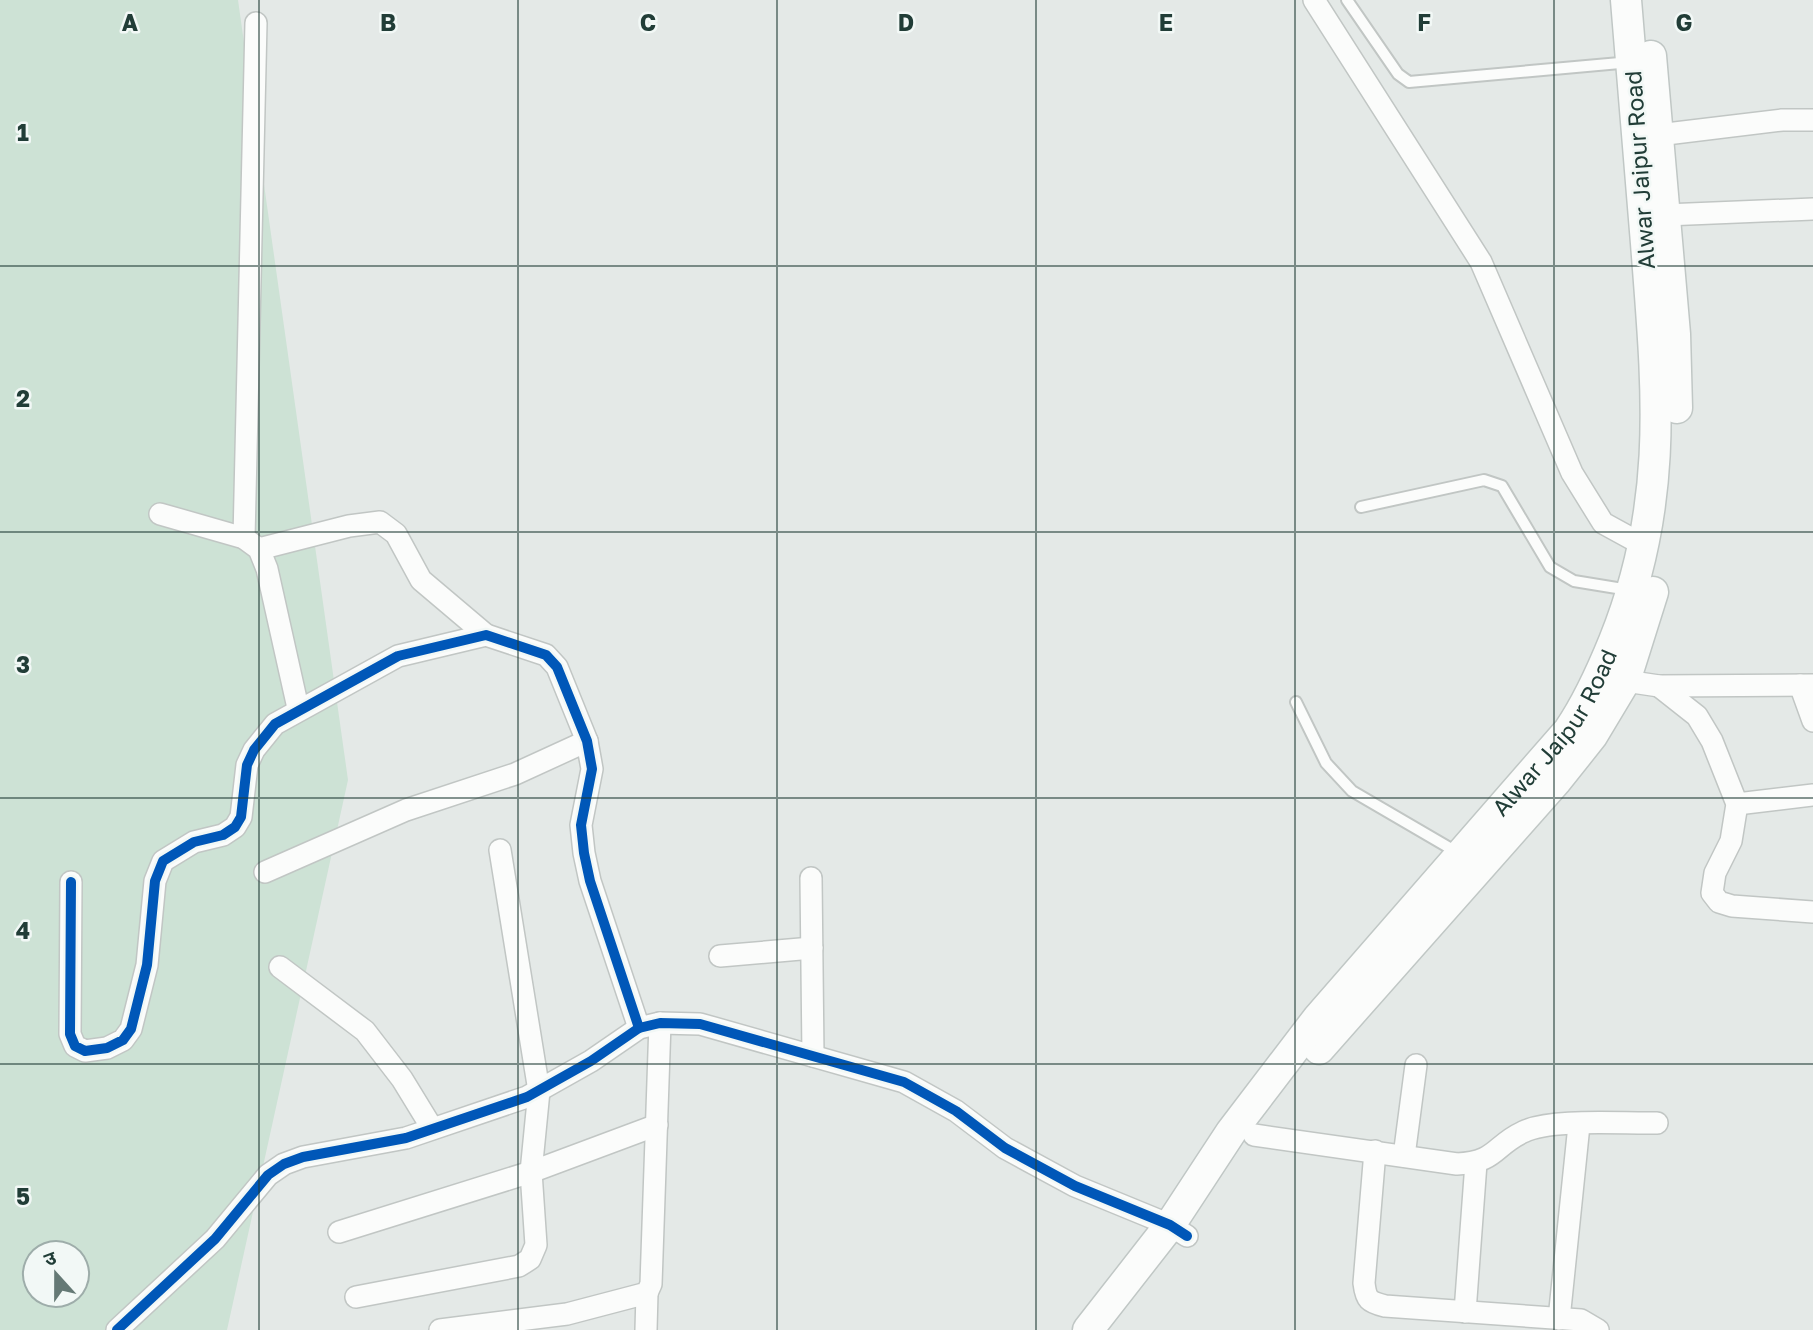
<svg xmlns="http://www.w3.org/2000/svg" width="1813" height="1330" viewBox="0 0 1813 1330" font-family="'Golos Text','Noto Sans Devanagari',sans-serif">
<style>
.green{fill:#cde2d5;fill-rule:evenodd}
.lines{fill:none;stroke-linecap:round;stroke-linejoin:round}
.service-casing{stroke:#c1c6c4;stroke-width:14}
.minor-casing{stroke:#c1c6c4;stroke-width:24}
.secondary-casing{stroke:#c0c7c5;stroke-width:33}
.service{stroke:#fbfcfb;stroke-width:10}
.minor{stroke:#fbfcfb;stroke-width:21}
.secondary{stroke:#fbfcfb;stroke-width:30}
.cycleway-casing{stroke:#f2f8f6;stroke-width:15}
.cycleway{stroke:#0057b8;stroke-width:10}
.grid{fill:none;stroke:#213d37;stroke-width:2;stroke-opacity:0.55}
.labels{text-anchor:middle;stroke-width:5;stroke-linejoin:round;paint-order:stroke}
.street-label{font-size:23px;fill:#213d37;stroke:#f2f8f6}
.grid-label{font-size:23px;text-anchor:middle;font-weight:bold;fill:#213d37;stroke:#f2f8f6;stroke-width:5;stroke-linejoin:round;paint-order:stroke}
</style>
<rect width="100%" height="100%" fill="#e4e9e7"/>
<path class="green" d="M0,0h238l110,780 -121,550h-227zM35,1253h42v42h-42z"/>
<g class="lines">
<defs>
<g id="service">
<polyline points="1347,0 1398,74 1409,82 1631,62"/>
<polyline points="1361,507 1484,480 1502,486 1550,567 1574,581 1629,590"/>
<polyline points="1296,702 1326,763 1352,791 1460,854"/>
</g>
<g id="minor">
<polyline points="1314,0 1481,262 1572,473 1603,523 1645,546"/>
<polyline points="1658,135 1782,120 1813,120"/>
<polyline points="1665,215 1813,209"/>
<polyline points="160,514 244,538 259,549 267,569 298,708"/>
<polyline points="244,538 256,23"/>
<polyline points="259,549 349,526 380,522 396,534 421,580 486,635"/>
<polyline points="1612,679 1659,686 1813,685"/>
<polyline points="1800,685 1813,721"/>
<polyline points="1659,686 1697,716 1712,741 1737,804 1731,841 1715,873 1712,893 1719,902 1732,906 1813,912"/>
<polyline points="1737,804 1813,795"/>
<polyline points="265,872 406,810 515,774 587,741"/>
<polyline points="811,878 813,1056"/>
<polyline points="71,882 70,1034 75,1046 85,1051 107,1048 123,1040 131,1029 147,965 155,881 163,861 194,842 223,835 235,827 241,817 247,765 254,750 275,724 398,656 486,635 546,655 557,667 587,741 592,769 581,825 584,853 590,881 639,1028"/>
<polyline points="720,956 812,948"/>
<polyline points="280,967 365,1031 402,1079 432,1128"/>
<path d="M1254,1135l203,29c40,-2 36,-18 66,-32 28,-14 100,-8 134,-9"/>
<path d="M1375,1151l-11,132c2,17 5,19 21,23l196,14 17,10"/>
<polyline points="1404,1156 1416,1065"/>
<polyline points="339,1232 531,1172 657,1125"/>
<polyline points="356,1297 519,1266 530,1259 536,1245 531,1172 539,1091 500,850"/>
<polyline points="1465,1312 1476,1163"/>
<polyline points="1559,1319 1579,1125"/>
<polyline points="117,1330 215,1239 268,1175 284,1164 303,1157 406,1138 527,1097 591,1061 639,1028 660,1023 700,1024 904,1082 956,1111 1005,1148 1075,1186 1170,1225 1187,1236"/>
<polyline points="440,1330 567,1314 647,1293 651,1284 660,1023"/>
<polyline points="646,1330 647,1293"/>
</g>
<g id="secondary">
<polyline points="1651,56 1675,334 1677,408"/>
<polyline points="1319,1049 1557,780 1592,736 1625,681 1653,592"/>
<path id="s1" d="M1088,1330l82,-105 61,-93 87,-114 251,-288c19,-28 32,-57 45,-89 56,-139 43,-253 32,-398 -7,-81 -13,-162 -20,-243"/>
</g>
</defs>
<use href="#service" class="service-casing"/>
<use href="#minor" class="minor-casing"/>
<use href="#secondary" class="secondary-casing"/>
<use href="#service" class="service"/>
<use href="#minor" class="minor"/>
<use href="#secondary" class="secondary"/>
<defs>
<g id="cycleway">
<polyline points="71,882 70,1034 75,1046 85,1051 107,1048 123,1040 131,1029 147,965 155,881 163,861 194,842 223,835 235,827 241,817 247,765 254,750 275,724 398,656 486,635 546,655 557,667 587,741 592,769 581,825 584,853 590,881 639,1028"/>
<polyline points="117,1330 215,1239 268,1175 284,1164 303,1157 406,1138 527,1097 591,1061 639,1028 660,1023 700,1024 904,1082 956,1111 1005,1148 1075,1186 1170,1225 1187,1236"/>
</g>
</defs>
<use href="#cycleway" class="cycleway-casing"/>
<use href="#cycleway" class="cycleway"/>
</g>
<path class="grid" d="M259,0v1330M518,0v1330M777,0v1330M1036,0v1330M1295,0v1330M1554,0v1330M0,266h1813M0,532h1813M0,798h1813M0,1064h1813"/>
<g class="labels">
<g class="street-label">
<text transform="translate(1640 170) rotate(-94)" y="8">Alwar Jaipur Road</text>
<text dy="8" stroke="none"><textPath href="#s1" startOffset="760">Alwar Jaipur Road</textPath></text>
</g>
</g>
<g class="grid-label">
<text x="130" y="31">A</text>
<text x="388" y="31">B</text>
<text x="648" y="31">C</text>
<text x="906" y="31">D</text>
<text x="1166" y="31">E</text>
<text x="1424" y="31">F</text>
<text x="1684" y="31">G</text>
<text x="23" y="141">1</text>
<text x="23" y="407">2</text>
<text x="23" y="673">3</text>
<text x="23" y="939">4</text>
<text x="23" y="1205">5</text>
</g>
<g transform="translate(56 1274) rotate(339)"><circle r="33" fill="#f2f8f6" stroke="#9eadaa" stroke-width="2"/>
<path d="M0-5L12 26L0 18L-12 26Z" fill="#657975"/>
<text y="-10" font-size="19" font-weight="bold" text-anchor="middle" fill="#213d37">उ</text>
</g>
</svg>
